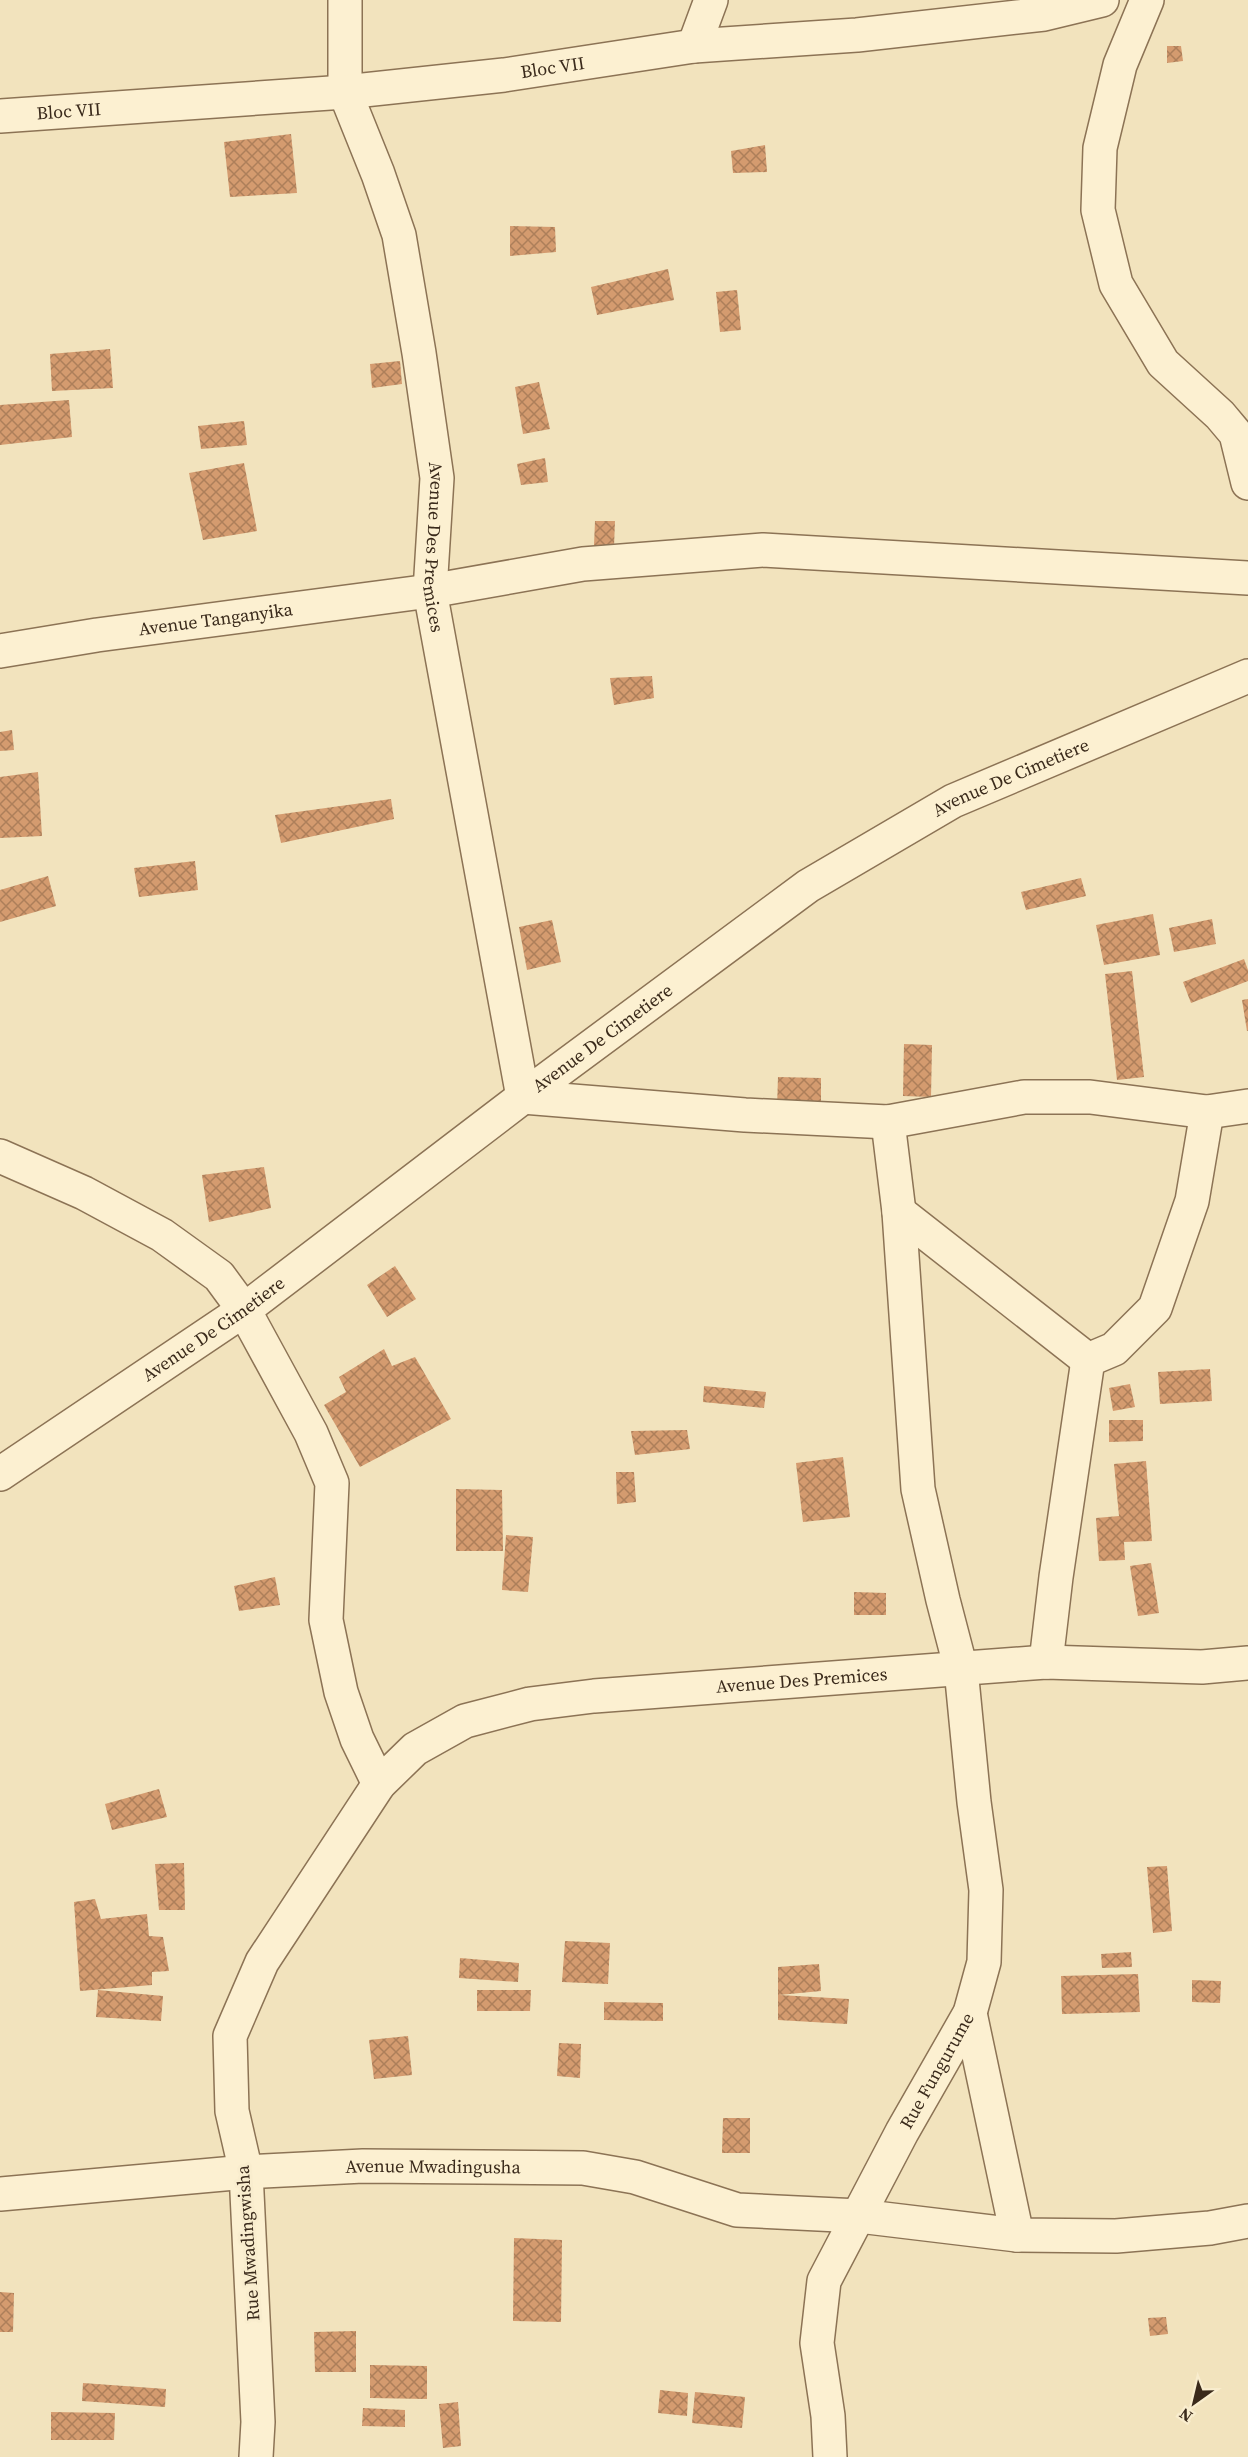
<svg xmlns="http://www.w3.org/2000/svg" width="1248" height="2457" viewBox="0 0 1248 2457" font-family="'Source Serif 4',serif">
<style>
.building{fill:url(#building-cross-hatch)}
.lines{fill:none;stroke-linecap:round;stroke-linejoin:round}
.minor-casing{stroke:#8c7355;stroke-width:36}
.minor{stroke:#fcf0d1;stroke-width:33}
.labels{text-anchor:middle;stroke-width:6;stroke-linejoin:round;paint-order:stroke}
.street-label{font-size:18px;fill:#3a2a1b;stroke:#f9edce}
</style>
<defs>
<pattern id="building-cross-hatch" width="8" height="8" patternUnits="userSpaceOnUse" patternTransform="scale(1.5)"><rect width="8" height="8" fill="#d49b6f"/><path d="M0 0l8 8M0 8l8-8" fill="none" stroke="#ad7f5a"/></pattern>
</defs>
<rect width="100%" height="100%" fill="#f2e3bd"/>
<g class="building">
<polygon points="1167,46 1181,46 1183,61 1167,63"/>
<polygon points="291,134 297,193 230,197 224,142"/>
<polygon points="765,145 767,172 733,173 731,151"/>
<polygon points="510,226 555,227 556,252 510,256"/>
<polygon points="668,269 674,300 597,315 591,287"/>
<polygon points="737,290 741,330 720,332 716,292"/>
<polygon points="110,349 113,388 52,391 50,354"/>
<polygon points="400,361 402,384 372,388 370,364"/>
<polygon points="539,382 550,429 523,434 515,387"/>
<polygon points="69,400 72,437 0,445 0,405"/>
<polygon points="244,421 247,445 201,449 198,426"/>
<polygon points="545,458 548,482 521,485 517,464"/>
<polygon points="244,463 257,531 203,540 189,473"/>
<polygon points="595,521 615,521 614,547 594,545"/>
<polygon points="652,676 654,698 614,705 610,678"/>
<polygon points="12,730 14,750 0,751 0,732"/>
<polygon points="38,772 42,836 0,838 0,777"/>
<polygon points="391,799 394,819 281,843 275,815"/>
<polygon points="195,861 198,890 139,897 134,868"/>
<polygon points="48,876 56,906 0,922 0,890"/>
<polygon points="1081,878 1086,896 1026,910 1021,892"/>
<polygon points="1153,914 1160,955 1104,965 1096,925"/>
<polygon points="1212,919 1216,944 1174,952 1169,928"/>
<polygon points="552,920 561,962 527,970 519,927"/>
<polygon points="1244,959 1248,970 1248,981 1191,1003 1183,982"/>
<polygon points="1132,971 1144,1077 1117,1080 1105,974"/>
<polygon points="1248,999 1248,1031 1247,1031 1242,1000"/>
<polygon points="904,1044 932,1045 931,1097 903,1096"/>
<polygon points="778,1077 821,1078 821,1110 777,1108"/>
<polygon points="264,1167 271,1208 209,1222 202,1175"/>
<polygon points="395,1266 416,1299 387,1317 367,1285"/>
<polygon points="384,1349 392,1366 415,1357 451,1419 360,1467 324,1405 346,1392 339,1377"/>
<polygon points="1210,1369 1212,1401 1160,1404 1158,1372"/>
<polygon points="1130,1384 1135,1407 1113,1411 1109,1388"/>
<polygon points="704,1386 766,1392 764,1408 703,1402"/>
<polygon points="1109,1420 1143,1420 1143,1441 1109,1442"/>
<polygon points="687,1430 690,1449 635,1455 631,1431"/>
<polygon points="843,1457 850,1517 803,1522 796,1463"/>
<polygon points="1146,1461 1152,1541 1124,1542 1125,1560 1099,1561 1096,1518 1119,1516 1114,1464"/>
<polygon points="616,1472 634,1472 636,1502 617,1504"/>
<polygon points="456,1489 502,1490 503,1551 456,1551"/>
<polygon points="506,1535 533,1537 528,1592 502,1590"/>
<polygon points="1151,1563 1159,1613 1138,1616 1130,1566"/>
<polygon points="275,1577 280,1605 239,1611 234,1586"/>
<polygon points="854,1592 886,1593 886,1615 854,1615"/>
<polygon points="159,1789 167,1817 112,1830 105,1804"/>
<polygon points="184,1863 185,1910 159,1910 155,1864"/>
<polygon points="1167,1866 1172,1931 1153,1933 1147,1867"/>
<polygon points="95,1899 101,1919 147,1914 149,1936 163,1937 169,1971 152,1972 152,1985 80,1991 74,1902"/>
<polygon points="565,1941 610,1943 608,1984 562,1982"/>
<polygon points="1131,1952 1132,1967 1102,1968 1101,1954"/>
<polygon points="460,1958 519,1963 518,1982 459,1978"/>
<polygon points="819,1964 821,1991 779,1995 849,1999 847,2024 778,2020 778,1967"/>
<polygon points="1138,1974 1140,2012 1062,2014 1061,1976"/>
<polygon points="1192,1980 1221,1981 1220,2003 1192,2002"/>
<polygon points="98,1990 163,1996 161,2021 96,2017"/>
<polygon points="477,1990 531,1990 530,2011 477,2011"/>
<polygon points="604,2002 663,2003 663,2021 604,2020"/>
<polygon points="408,2036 412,2075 374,2079 369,2040"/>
<polygon points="559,2043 581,2044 580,2078 557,2076"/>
<polygon points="723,2118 750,2118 750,2153 722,2153"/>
<polygon points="514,2238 562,2240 561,2322 513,2321"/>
<polygon points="0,2292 14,2293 13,2332 0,2332"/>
<polygon points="1166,2317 1168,2334 1150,2336 1148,2318"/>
<polygon points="356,2331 356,2372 315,2372 314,2332"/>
<polygon points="370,2365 427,2366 427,2399 370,2398"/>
<polygon points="83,2383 166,2389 165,2407 82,2401"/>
<polygon points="660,2390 688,2393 687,2416 658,2413"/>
<polygon points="695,2392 745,2397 742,2428 692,2423"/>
<polygon points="458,2402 461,2446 443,2448 439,2404"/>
<polygon points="363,2408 405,2410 405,2427 362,2426"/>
<polygon points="51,2412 115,2413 114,2440 51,2440"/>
</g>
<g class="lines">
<defs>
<g id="minor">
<path id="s1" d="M345,0v92l33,82 21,61 20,118 18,125 -7,113 93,506 222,18 143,7 136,-25h66l117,15 41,-6"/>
<polyline points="1147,0 1120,65 1100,148 1098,210 1116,284 1163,363 1220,415 1236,434 1248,483"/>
<polyline points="694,46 711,0"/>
<path id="s2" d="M0,116l345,-24 159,-17 190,-29 163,-11 187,-21 58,-14"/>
<path id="s3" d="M0,651l97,-16 333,-44 153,-27 180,-14 485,28"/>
<polyline points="0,1156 84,1193 162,1235 219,1276 244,1310 311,1433 332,1483 326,1620 341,1692 357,1739 379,1784"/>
<polyline points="899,1212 1088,1360"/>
<path id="s4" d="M0,1474l244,-164 279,-213 285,-211 145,-85 295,-125"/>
<polyline points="1046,1662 1056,1577 1088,1360 1114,1349 1155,1308 1192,1201 1207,1112"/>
<polyline points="970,2013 1017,2235"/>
<path id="s5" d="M0,2194l246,-22 117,-6 220,2 52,9 102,33 122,6 158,19 99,1 94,-8 38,-7"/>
<path id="s6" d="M256,2457l2,-35 -12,-250 -14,-61 -2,-75 32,-74 117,-178 36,-35 50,-28 65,-17 64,-8 452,-34 156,5 46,-4"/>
<path id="s7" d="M830,2457l-2,-41 -11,-73 7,-62 78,-149 68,-119 14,-51 2,-72 -12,-88 -13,-133 -18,-69 -25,-111 -19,-277 -11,-90"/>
</g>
</defs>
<use href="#minor" class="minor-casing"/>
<use href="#minor" class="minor"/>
</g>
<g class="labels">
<g class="street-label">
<text dy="6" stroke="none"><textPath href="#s2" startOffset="555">Bloc VII</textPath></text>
<text dy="6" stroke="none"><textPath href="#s2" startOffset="69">Bloc VII</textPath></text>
<text dy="6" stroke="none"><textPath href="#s1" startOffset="560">Avenue Des Premices</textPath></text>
<text dy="6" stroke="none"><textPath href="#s3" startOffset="218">Avenue Tanganyika</textPath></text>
<text dy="6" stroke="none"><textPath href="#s4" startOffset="1230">Avenue De Cimetiere</textPath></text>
<text dy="6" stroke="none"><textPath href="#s4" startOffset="744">Avenue De Cimetiere</textPath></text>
<text dy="6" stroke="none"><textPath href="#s4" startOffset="258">Avenue De Cimetiere</textPath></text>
<text dy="6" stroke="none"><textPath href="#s6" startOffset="1164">Avenue Des Premices</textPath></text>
<text dy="6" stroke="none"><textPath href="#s7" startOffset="416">Rue Fungurume</textPath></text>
<text dy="6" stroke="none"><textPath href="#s5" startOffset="434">Avenue Mwadingusha</textPath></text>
<text transform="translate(248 2243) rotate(-94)" y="6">Rue Mwadingwisha</text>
</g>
</g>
<g transform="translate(1194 2403) rotate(214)" stroke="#f9edce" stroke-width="4.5" paint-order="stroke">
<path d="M0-4.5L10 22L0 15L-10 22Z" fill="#3a2a1b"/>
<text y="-9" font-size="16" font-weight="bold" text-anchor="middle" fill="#3a2a1b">N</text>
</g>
</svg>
